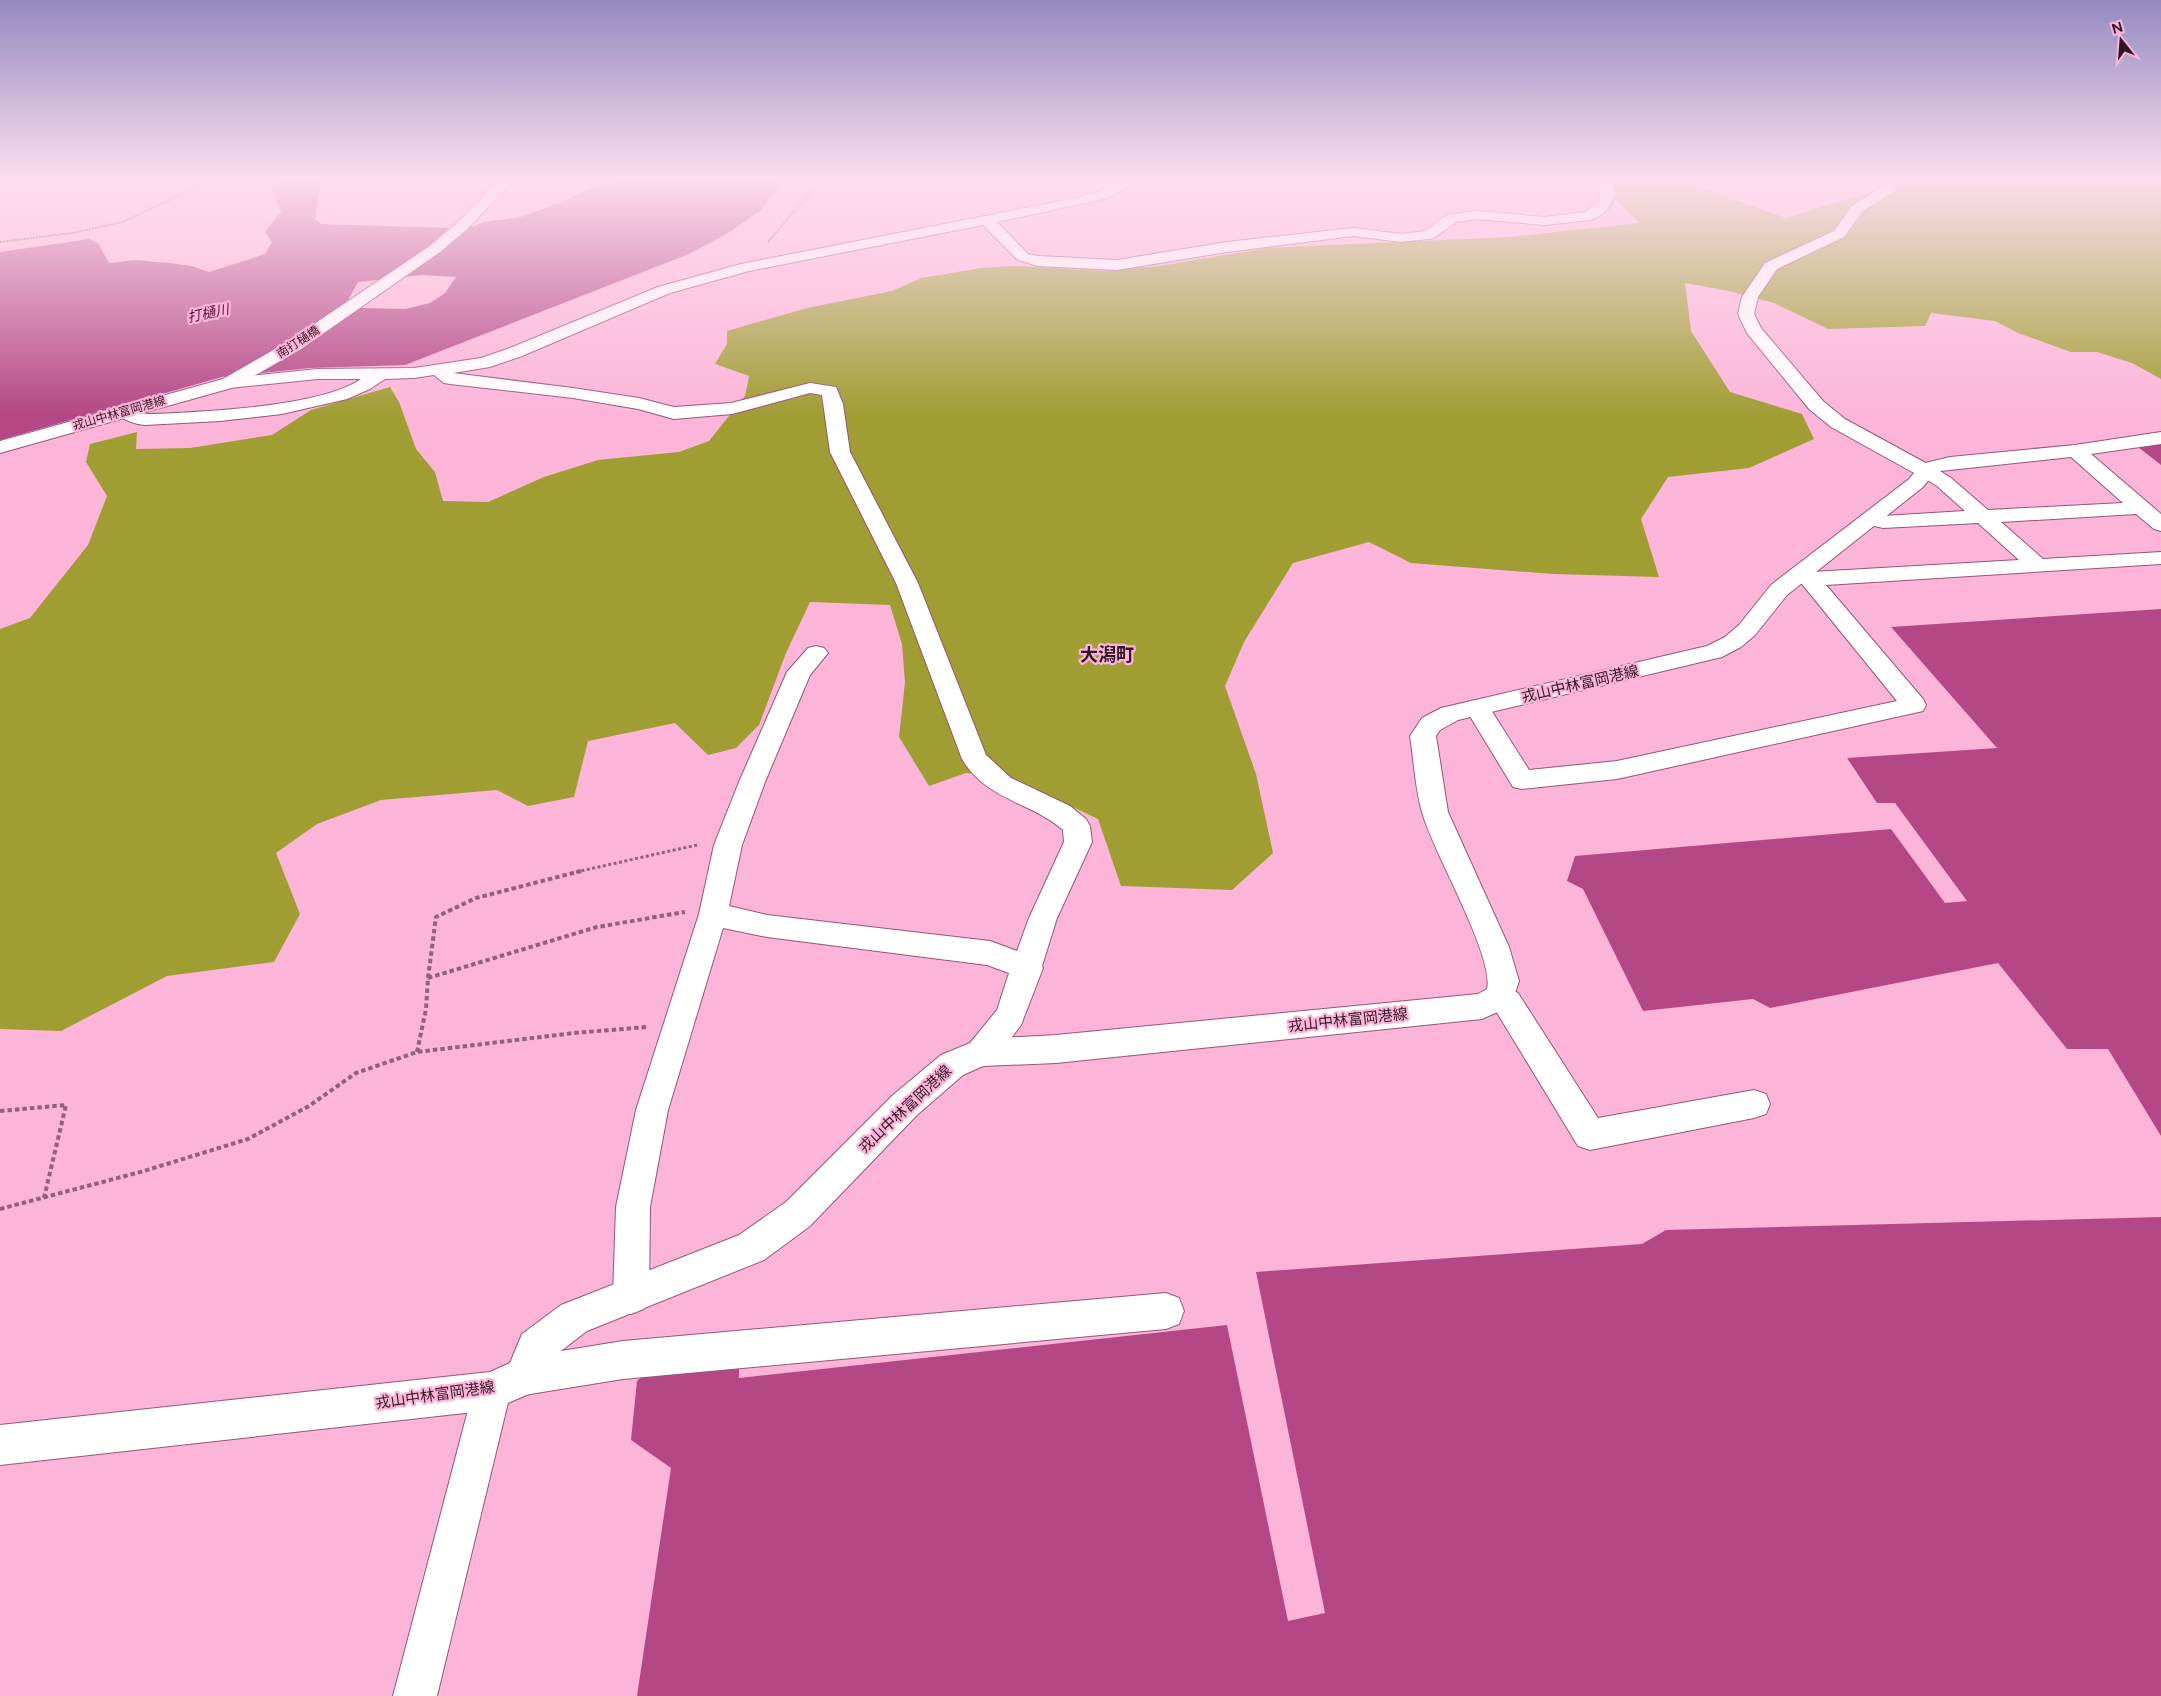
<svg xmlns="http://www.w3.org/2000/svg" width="2161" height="1696" viewBox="0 0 2161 1696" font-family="Figtree,'Noto Sans JP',sans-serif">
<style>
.forest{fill:#a09d33}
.water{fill:#b44886;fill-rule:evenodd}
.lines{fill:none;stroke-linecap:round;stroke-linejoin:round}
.minor-casing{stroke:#945677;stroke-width:2}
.major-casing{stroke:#945677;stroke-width:2}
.path-far2{stroke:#906179;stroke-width:2;stroke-dasharray:2 1;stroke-linecap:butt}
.path-far1{stroke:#906179;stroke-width:3;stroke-dasharray:3 2.5;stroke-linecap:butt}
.path{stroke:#906179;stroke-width:4;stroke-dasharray:4.5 3;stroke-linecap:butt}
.minor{fill:#fff;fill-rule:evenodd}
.major{fill:#fff;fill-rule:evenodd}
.labels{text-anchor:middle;stroke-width:4.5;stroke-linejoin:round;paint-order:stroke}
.far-street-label{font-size:12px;fill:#321826;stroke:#fcb5d9}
.far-water-label{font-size:14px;font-style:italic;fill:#57113d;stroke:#fcb5d9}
.street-label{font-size:15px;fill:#321826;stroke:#fcb5d9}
.quarter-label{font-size:18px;font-weight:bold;fill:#321826;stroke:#fcb5d9}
</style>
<rect width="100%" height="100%" fill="#fcb5d9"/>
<polygon class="forest" points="1586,178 1673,178 1786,218 1916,178 2161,178 2161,379 2132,363 2097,352 2071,352 2018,333 1995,321 1931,313 1925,326 1828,329 1774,303 1729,291 1685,283 1691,331 1730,392 1802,414 1814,439 1749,468 1668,477 1641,519 1659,577 1553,574 1411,563 1369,542 1293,563 1244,642 1225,686 1256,774 1273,853 1232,890 1121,886 1098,819 1007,776 966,773 929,786 899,737 905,682 902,644 890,605 810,602 786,653 759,725 736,748 708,755 675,723 588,741 574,797 528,806 497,790 381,800 317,824 276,853 300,914 274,962 167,976 61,1031 0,1029 0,629 30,618 88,545 107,496 86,462 90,444 137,432 136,449 190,448 272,435 311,410 390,387 399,402 416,449 435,472 443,501 488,502 544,477 598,460 679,452 709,441 745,396 749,376 715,364 727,344 727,331 807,308 892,291 921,278 981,268 1015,266 1105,271 1160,266 1266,248 1510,237 1640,223 1608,192"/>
<g class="water">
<path d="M282,178h40l-7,41 6,5 128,4 26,-2 9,-4 36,-5 42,-15 27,-13 35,-11h163l-27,33 -33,23 -38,20 -284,111 -95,3 -88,9 -222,63v-188l89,-13 9,4 11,20 27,-3 33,3 23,3 17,6 56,-18 7,-12 -7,-10 16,-20 -9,-22 2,-10zM422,275l34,2 -11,16 -15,10 -25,6 -44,-1 -14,-6 11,-20z"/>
<polygon points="2161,444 2161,465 2138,447"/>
<polygon points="2161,609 2161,1136 2108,1049 2067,1049 1998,963 1770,1008 1753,999 1643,1011 1583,889 1567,881 1575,856 1891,829 1945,903 1967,901 1895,803 1877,803 1847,758 1997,748 1891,627"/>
<polygon points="2161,1217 2161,1696 637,1696 671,1468 631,1440 637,1381 648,1371 739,1360 739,1378 1227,1325 1288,1621 1325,1613 1256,1272 1642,1244 1666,1230"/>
</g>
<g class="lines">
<defs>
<g id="minor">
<path d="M1125,178h18l-35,20 -111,24 31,32 10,2 79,4 110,-18 126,-14 48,6 24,-3 22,-16 30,-4 68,6 40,-5 13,-10 3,-10 -6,-14h14l6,14c-3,14 -11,25 -26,28l-44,5 -68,-6 -21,3 -22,16 -5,1 -28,3 -48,-6 -126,16 -110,18 -79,-4 -20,-6 -35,-35 -234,46 -79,22 -148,63 -32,11 -37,6 120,15 66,10 35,9 57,-4 79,-20 26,4 7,17 7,48 68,131 68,172 25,23 59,28 16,13 4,7 2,16 -35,76 -15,48 1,2 -22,57 -29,38 -11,4 -11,-4 -5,-10 5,-10 27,-33 12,-37 -22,-8 -220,-28 -44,-9 -55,182 -18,97 -1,89 -5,13 -13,5 -13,-5 -5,-13 3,-89 20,-97 63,-196 15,-69 25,-63 48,-110 21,-24 8,-2 8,2 4,5 -18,22 -45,107 -23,63 -13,61 38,9 223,26 27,10 12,-33 35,-76 -1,-12c-32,-28 -77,-30 -101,-71l-66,-176 -66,-131 -8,-57 -12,-2 -78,21 -58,5 -36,-10 -65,-11 -123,-14 -6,-1 -10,-8 -20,3 -29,1 -15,10 -23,10 -65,15 -62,7 -75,4c-10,-1 -24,-5 -30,-14l2,-4c13,-3 21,7 33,7 51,-2 171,-7 211,-35h-43l-89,9 -6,-1 -3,-4 3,-4 6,-1 89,-9 96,-1 67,-10 29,-10 148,-61 83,-23 335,-66 22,-6z"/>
<path d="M2161,432v12l-70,10 70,60v17l-7,-2 -18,-15 -135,8 42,37 118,-7v12l-335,21 97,114 3,6 -3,6 -306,68 -95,10 -9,-2 -48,-79 3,-6 9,-2 9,2 43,68 88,-9 280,-60 -95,-117 -12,-4 -3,-5 3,-5 8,-2 14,4 207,-12 -41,-37 -95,5 -21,-5 -3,-4 3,-4 7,-2 14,3 82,-5 -28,-25 -18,-11 -3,-4 9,-8 25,-6 125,-12zM2071,457l52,46 -135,7 -37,-32 -11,-7z"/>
<polygon points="1500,984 1518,993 1598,1118 1754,1090 1766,1094 1770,1104 1766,1114 1754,1118 1590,1150 1578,1146 1496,1011 1489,1006 1485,997 1489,988"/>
<polygon points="1166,1293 1179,1298 1184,1311 1179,1324 1166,1329 623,1379 524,1395 511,1390 437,1696 393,1696 473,1391 478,1377 492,1372 505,1377 510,1362 524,1357 623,1341"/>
</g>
<g id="major">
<polygon points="501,178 516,178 467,229 440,252 301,349 235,387 0,453 0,441 223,379 289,341 430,246 457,223"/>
<path d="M1887,178h14l-5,12 -34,22 -18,25 -67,32 -19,28 -4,17 7,14 62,73 22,18 88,48 3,4 -13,16 -136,108 -32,40 -14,12 -19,10 -264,63 -18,10 -4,6 12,76 61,135 10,34 -8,25 -29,13 -426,44 -73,3 -20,9 -46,40 -107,111 -46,34 -177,71 -38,29 -11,30 -46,20 -492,55v-40l490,-53 20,-9 12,-29 39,-29 178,-70 47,-33 107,-107 48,-40 29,-12 11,-4 75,-4 422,-41 9,-5c8,-33 -55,-138 -65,-177 -7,-24 -8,-51 -12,-76l12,-18 19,-10 266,-62 18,-9 14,-12 32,-40 138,-106 5,-6 -83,-46 -22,-18 -62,-76 -9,-19 4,-17 23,-34 69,-32 18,-25 33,-21z"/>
</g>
</defs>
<use href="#minor" class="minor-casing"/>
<use href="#major" class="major-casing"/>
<g class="path-far2">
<polyline points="0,242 72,233 123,222 215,178"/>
<polyline points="768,242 823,178"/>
</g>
<polyline class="path-far1" points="576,872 697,845"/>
<g class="path">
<polyline points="428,978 436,917 476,898 581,871"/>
<polyline points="417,1052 426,1009 428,978 597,927 685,912"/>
<polyline points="0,1111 66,1105 44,1198"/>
<polyline points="0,1209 144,1171 248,1139 309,1106 356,1073 417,1052 574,1033 647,1027"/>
</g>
<use href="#minor" class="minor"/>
<use href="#major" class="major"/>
</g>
<linearGradient id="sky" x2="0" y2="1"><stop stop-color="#9389c1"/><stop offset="0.43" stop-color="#fedeee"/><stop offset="1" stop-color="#fedeee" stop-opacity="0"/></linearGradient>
<rect width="2161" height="416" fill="url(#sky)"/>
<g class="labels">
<g class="far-street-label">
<text transform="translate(298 342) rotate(-33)" y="4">南打樋橋</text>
<text transform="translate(119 413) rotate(-16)" y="4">戎山中林富岡港線</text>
</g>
<g class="far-water-label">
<text transform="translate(208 313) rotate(-12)" y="5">打樋川</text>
</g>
<g class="street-label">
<text transform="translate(1580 684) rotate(-13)" y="5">戎山中林富岡港線</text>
<text transform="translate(1348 1020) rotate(-6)" y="5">戎山中林富岡港線</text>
<text transform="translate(905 1109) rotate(-43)" y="5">戎山中林富岡港線</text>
<text transform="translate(435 1395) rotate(-8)" y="5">戎山中林富岡港線</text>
</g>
<g class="quarter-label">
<text x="1107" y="661">大潟町</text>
</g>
</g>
<g transform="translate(2121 40) rotate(343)" stroke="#fcb5d9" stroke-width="4" paint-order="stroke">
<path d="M0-4L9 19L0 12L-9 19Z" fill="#321826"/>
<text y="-8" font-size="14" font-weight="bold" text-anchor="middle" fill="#321826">N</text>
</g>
</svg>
